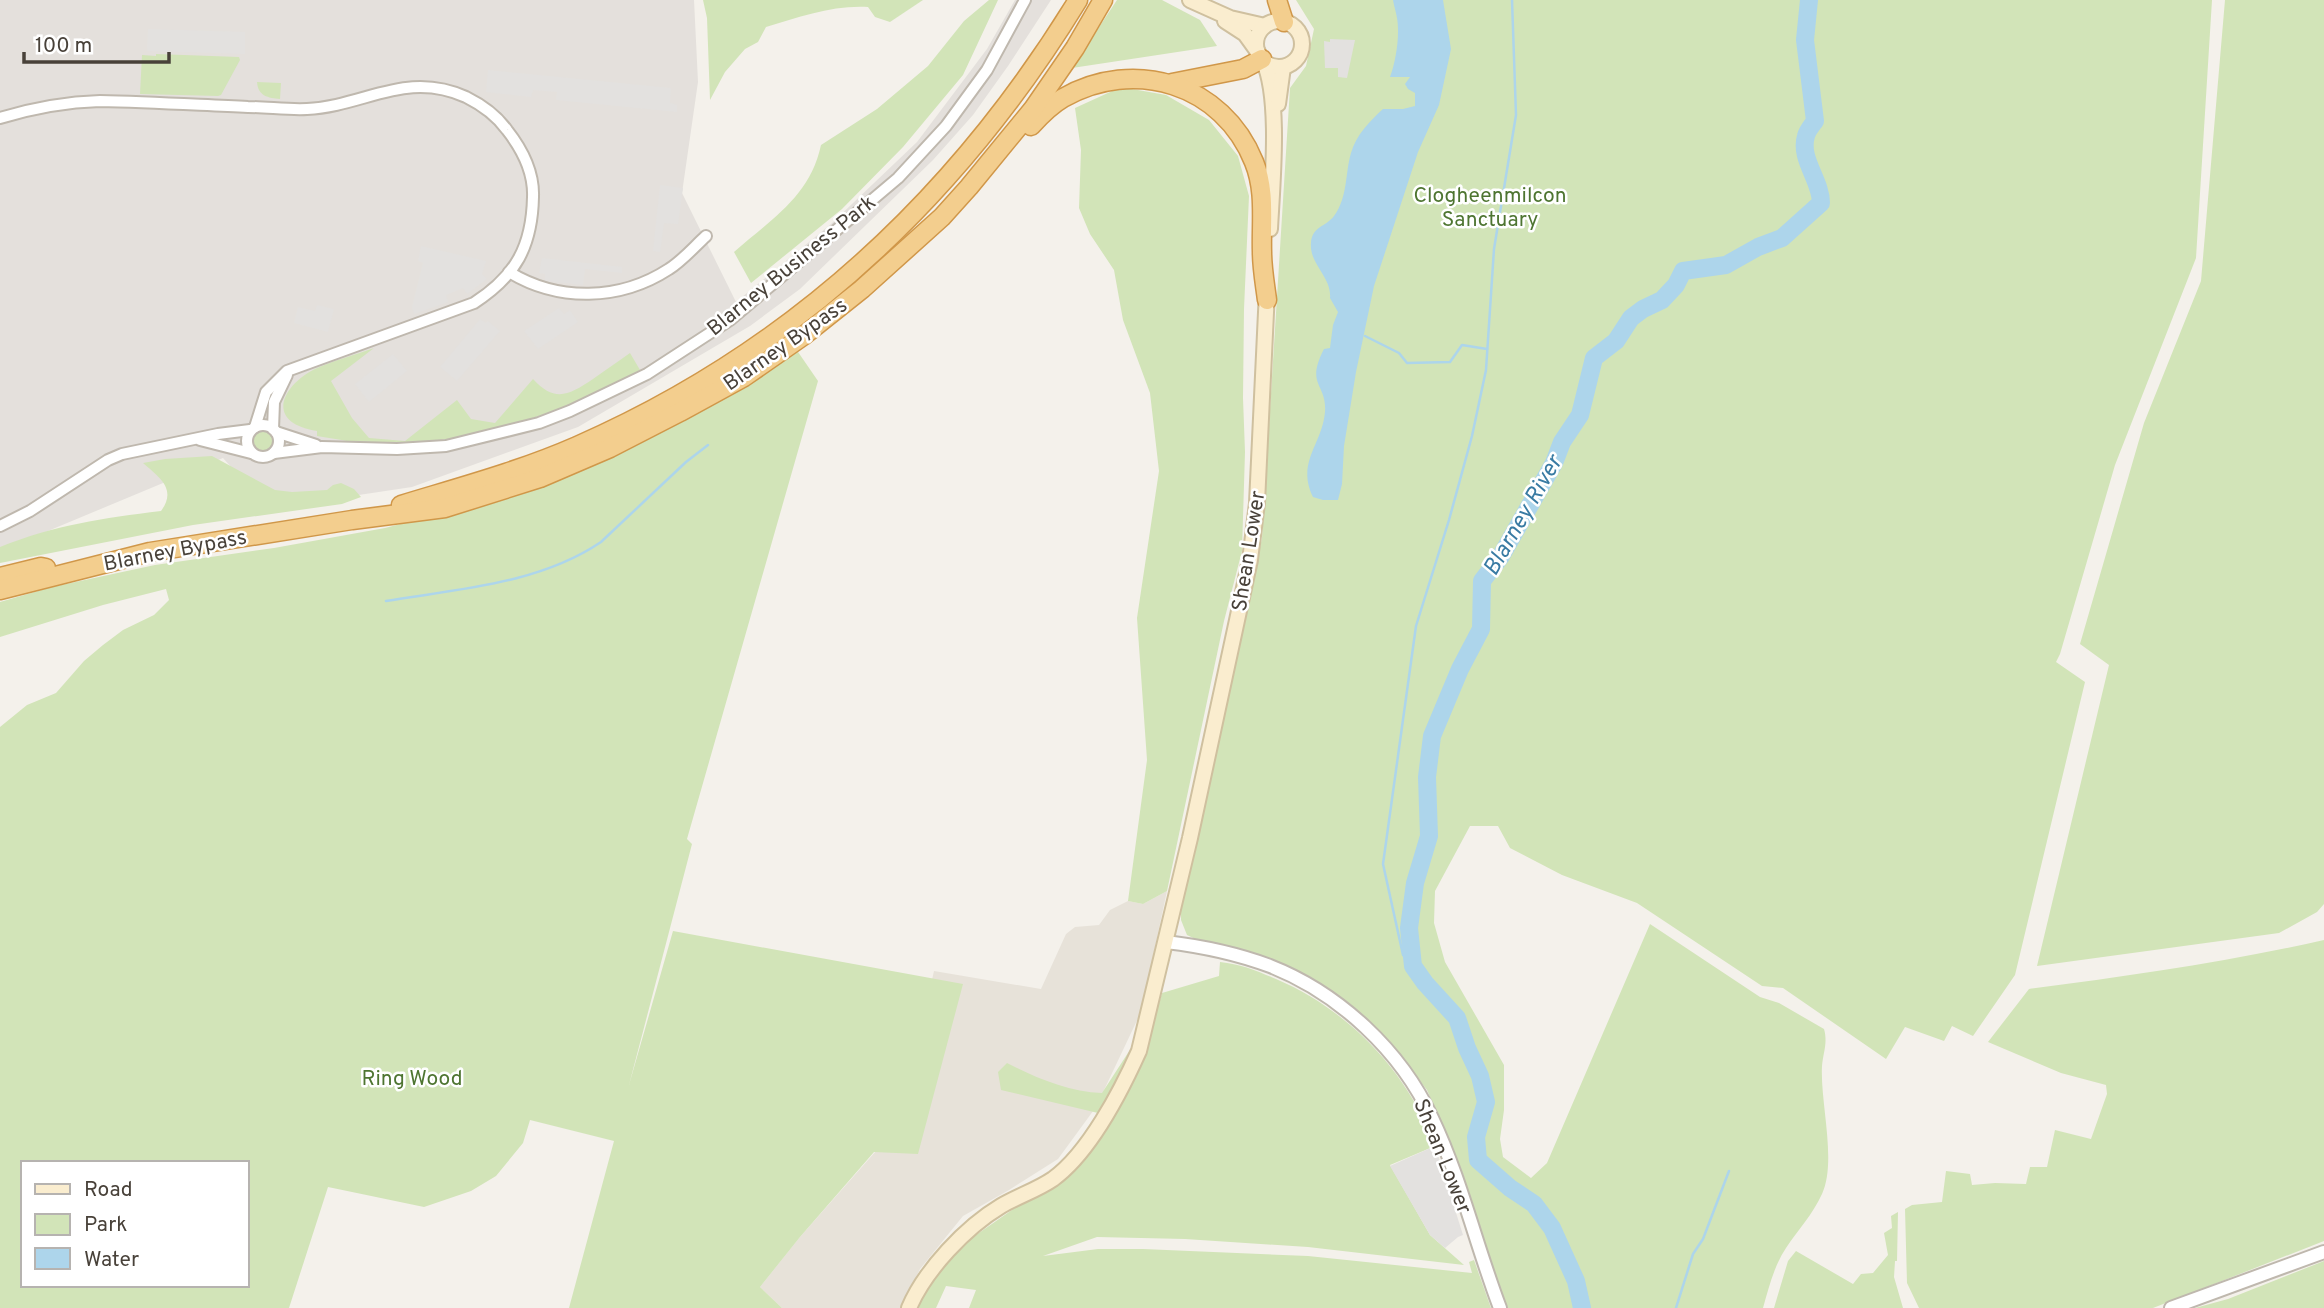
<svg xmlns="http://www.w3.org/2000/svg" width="2324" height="1308" viewBox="0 0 2324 1308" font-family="Overpass,sans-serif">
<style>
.residential{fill:#e7e2d9}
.industrial{fill:#e4e0dc}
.green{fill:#d2e4b8;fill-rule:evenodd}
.parking{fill:#e3e1df}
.water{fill:#add5eb}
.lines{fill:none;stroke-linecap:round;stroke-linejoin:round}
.stream{stroke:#add5eb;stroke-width:2.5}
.river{stroke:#add5eb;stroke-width:18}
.minor-casing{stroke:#bfb8ae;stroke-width:14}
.tertiary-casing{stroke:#bfb8ae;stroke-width:16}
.secondary-casing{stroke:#cfc09f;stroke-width:18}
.trunk-casing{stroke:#d09749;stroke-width:21}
.minor{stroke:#fff;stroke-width:10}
.tertiary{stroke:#fff;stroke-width:12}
.secondary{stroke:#faedcf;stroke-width:14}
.trunk{stroke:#f3ce8e;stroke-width:18}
.labels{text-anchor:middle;stroke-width:5;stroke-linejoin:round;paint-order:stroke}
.park-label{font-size:21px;fill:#4e7531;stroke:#fff}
.street-label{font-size:21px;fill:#484139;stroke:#fff}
.water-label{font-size:23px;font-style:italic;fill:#397ba3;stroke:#fff}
</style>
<rect width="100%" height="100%" fill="#f4f1eb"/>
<polygon class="residential" points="1167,891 1141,1012 1096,1107 1058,1159 1009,1190 963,1216 920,1269 901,1308 782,1308 760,1287 800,1237 899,1125 934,971 1041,989 1066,934 1075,927 1099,925 1110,910 1128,901 1143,904"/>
<polygon class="industrial" points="0,0 694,0 698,82 682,193 736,302 831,224 917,142 987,49 1015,0 1051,0 1008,66 973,115 933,160 800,289 750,326 578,427 412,487 332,499 258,497 223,458 0,551"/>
<g class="green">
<path d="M703,0h220l-33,22 -15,-5 -7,-10c-35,-2 -69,10 -102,20l-8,15 -13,7 -20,23 -15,28 -3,-82z"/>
<path d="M989,0h9l-35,75 -60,72 -61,62 -91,74 -17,-31c37,-33 76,-55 87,-107l56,-36 51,-43 36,-45z"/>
<polygon points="1117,0 1162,0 1200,20 1217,46 1072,68"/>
<path d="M1296,0h916l-16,258 -81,207 -55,189 -4,8 29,20 -70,293 -42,61 -21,-10 -8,15 -39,-14 -19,32 -103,-71 -21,-2 -125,-83 -75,-28 -52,-27 -12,-22h-28l-35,65 -1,32 11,39 59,103v45l-4,29 3,18 28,21 16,-15 103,-239 110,73 19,6 45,26c4,14 -1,24 -2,37 -2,37 15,95 0,128 -9,20 -24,36 -36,54 -12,18 -17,39 -23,60h-255l-9,-19 -36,-115 -36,-84 -39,-49 -45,-41 -53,-33 -41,-14 -43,-9 -19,-9 -6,-15v-18l81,-364 28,-450 16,-22 8,-37z"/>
<polygon points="2225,0 2324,0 2324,904 2317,912 2279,933 2037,966 2109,665 2080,644 2144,423 2201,281"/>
<polygon points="156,54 239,57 240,60 221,95 218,96 140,94 142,55 156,56"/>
<path d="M257,82l24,1 -1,16c-12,-1 -22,-3 -23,-17z"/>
<polygon points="1121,87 1166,95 1209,120 1238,156 1249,196 1244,309 1243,398 1245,452 1242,551 1224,621 1167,891 1143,904 1128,901 1147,760 1137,618 1159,471 1150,393 1123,320 1114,270 1090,234 1079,208 1081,150 1075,108"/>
<path d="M374,348l-43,33 21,37 17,20 36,3 52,-41 14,19 24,4 38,-44c22,24 36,16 60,0 12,-9 25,-17 37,-26l10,17c-79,44 -169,75 -260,74 -21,0 -43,-5 -63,-8v-5c-53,-8 -36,-46 0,-63 18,-8 38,-13 57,-20z"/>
<path d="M796,349l22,32 -131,458 5,5 -63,241 44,-154 290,53 -45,170 -44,-2 -74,85 -40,50 22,21h-213l45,-167 -84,-21 -7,23 -27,33 -25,15 -47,16 -96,-20 -39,121h-289v-581l27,-22 29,-12 28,-32 19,-16 20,-15 31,-15 15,-15 -3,-11 -63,16 -103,32v-35l52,-15 103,-22 119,-17 111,-20 89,-23zM23,1163h224v122h-224z"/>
<circle cx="263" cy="442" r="12"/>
<path d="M212,456l63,34 17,2 35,-2 6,-5 8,-2 13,6 7,8 -19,7 -149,21 -193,38v-16c55,-22 103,-29 161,-36 16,-22 -1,-33 -18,-48l22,-4z"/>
<path d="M2324,940v301l-171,67h-234l-12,-25 -2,-74 7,-4 30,-3 4,-31 24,3 2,11 23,-2 31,1 4,-17h17l8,-37 36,9 16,-45 -1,-9 -45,-12 -73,-31 41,-53c99,-13 197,-27 295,-49z"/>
<path d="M1220,962c21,2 37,9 56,17 73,31 132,93 159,167l-45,19 40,70 34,30 -156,-18 -123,-8 -88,-2 -54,19 55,-7h45l165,7 164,17 -3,-11 5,-2 17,48h-522l7,-18 -30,-4 -10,22h-20l6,-14 11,-17 33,-35 115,-80 17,-25 50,-96 14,-48 57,-17z"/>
<path d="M1137,1039l-5,18 -34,56 -97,-23 -3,-18 9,-9c29,15 62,29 95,30z"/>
<polygon points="1898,1212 1897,1261 1895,1261 1894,1277 1903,1308 1774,1308 1788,1261 1796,1251 1853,1284 1861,1274 1873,1273 1888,1255 1884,1233 1892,1228 1891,1216"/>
<polygon points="2324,1261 2324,1308 2195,1308 2228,1299"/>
</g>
<g class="parking">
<polygon points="148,29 245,32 245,54 147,51"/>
<polygon points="1330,39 1355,40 1347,78 1338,77 1338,68 1325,68 1324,41 1330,42"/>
<polygon points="488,70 671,88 670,103 677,105 677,112 556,100 557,92 533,90 531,97 486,92"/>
<polygon points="660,185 683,188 678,224 664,223 660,252 653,251"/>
<polygon points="421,246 486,261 482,274 487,279 467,294 463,288 446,295 448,302 414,314 412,307 423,263 418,261"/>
<polygon points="542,258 622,267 622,273 585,269 583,285 545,281 545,274 539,273"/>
<polygon points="317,305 334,309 328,332 294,323 298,307 315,311"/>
<polygon points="559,308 564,314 570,310 578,322 538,349 524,331"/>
<polygon points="480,319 486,323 488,321 500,331 457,381 440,367"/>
<polygon points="393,354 407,371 369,402 355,384"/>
<polygon points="1435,1146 1463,1235 1458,1237 1445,1248 1430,1235 1390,1166"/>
</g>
<path class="water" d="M1393,0h50l8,49 -12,56 -21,47 -44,134 -18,86 -12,74 -2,38 -4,16h-15l-10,-3c-17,-35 9,-52 12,-85 2,-29 -20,-26 -1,-63l6,-1 3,-23 5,-13 -8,-14c2,-21 -21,-34 -19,-55 1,-17 15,-16 23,-27 14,-19 11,-43 17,-63 5,-18 19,-32 32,-44h20l12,-3v-13l-7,-4 -3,-5 5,-7h-20c6,-16 10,-42 7,-59 -1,-6 -3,-12 -4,-18z"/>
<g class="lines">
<g class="stream">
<polyline points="1365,336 1399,353 1407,363 1450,362 1462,345 1487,349"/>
<path d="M386,601c72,-12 153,-17 215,-59l85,-80 22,-17"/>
<polyline points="1413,966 1403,955 1383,864 1416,626 1449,520 1472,436 1486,370 1494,249 1516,115 1512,0"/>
<polyline points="1676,1308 1693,1254 1703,1239 1729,1171"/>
</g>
<path class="river" d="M1582,1308l-6,-27 -24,-53 -18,-24 -24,-16 -32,-28 -2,-23 10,-35 -6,-26 -13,-28 -10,-30 -32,-35 -12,-17 -4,-38 6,-45 14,-47 -2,-59 5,-41 28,-67 21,-40 1,-48 19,-25 53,-93 8,-21 18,-27 14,-57 22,-17 15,-23 12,-9 19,-9 14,-15 7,-14 43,-6 32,-18 24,-9 39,-35c0,-23 -22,-44 -15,-67 1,-5 6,-11 9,-15l-10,-81 4,-40"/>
<defs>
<g id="minor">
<path d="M0,118c33,-10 66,-16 100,-17 50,1 99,4 148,6 20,0 39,3 59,2 58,-3 99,-39 159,-12 16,8 31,19 41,33 15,19 27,42 26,67 -1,49 -17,79 -59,106l-187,68 -21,21 -11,35"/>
<path d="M509,272c49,30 111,29 160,-3 13,-8 25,-22 37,-33"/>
<circle cx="263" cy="441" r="16"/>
<polyline points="273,429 274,402 287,375"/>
<polyline points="276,432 316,445"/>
<polyline points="200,440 251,453"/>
<polyline points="274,453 322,447 397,449 446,446 539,423 570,411 647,374 730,320 898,178 946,126 987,70 1025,0"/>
<polyline points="0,526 30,511 108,460 122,454 218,434 250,430"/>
</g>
<g id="tertiary">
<path d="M1166,942c34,4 72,12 104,24 69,27 131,85 162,152 29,61 44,127 68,190"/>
<polyline points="2171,1308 2324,1252"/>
</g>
<g id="secondary">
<polyline points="1190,0 1230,18 1265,26"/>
<polyline points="1225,21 1245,34 1258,52"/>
<circle cx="1279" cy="44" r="23"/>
<path d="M1263,60c18,38 9,126 7,169"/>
<polyline points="1278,104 1283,67"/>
<path d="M909,1308c16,-38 57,-81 92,-102 17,-10 36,-16 52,-27 36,-26 68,-88 86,-128l51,-213 60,-278 7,-57 10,-212"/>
</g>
<g id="trunk">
<polyline points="1277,0 1284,22"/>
<polyline points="1172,83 1243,69 1262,59"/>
<path d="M1031,126c9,-10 20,-21 32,-28 71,-41 160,-14 191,64 12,29 7,60 8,90 0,16 3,32 5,48"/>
<path d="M401,505c59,-18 119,-34 176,-59 215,-94 379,-247 501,-446"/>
<polyline points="0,577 41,567 46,568"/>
<polyline points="0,590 150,552 352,520 445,508 540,478 610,448 680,412 744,377 803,336 862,289 942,217 969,187 1033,109 1075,48 1103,0"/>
</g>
</defs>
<use href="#minor" class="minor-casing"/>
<use href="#tertiary" class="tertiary-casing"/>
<use href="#secondary" class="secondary-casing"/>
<use href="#trunk" class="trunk-casing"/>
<use href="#minor" class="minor"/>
<use href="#tertiary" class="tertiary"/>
<use href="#secondary" class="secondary"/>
<use href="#trunk" class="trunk"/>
</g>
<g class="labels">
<g class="park-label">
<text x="1490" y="202">Clogheenmilcon<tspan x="1490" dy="24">Sanctuary</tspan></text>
<text x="412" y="1085">Ring Wood</text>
</g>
<g class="street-label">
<text transform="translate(791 265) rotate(-39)" y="7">Blarney Business Park</text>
<text transform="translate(785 344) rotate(-35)" y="7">Blarney Bypass</text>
<text transform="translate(175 550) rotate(-11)" y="7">Blarney Bypass</text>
<text transform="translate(1248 551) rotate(-81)" y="7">Shean Lower</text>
<text transform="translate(1443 1156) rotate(68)" y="7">Shean Lower</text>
</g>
<g class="water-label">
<text transform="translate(1522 515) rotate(-60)" y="8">Blarney River</text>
</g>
</g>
<rect x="21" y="1161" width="228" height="126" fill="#ffffff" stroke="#b6b3b0" stroke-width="2"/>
<rect x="35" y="1184" width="35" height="10" fill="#faedcf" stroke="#b6b3b0" stroke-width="2"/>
<text x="84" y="1196" font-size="21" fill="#484139">Road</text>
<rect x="35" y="1214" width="35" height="21" fill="#d2e4b8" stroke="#b6b3b0" stroke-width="2"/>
<text x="84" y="1231" font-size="21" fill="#484139">Park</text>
<rect x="35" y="1248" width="35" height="21" fill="#add5eb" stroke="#b6b3b0" stroke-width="2"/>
<text x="84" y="1266" font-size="21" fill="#484139">Water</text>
<path d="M24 52v10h145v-10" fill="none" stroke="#484139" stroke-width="3.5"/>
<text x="35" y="52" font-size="21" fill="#484139" stroke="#ffffff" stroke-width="5" paint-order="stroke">100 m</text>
</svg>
